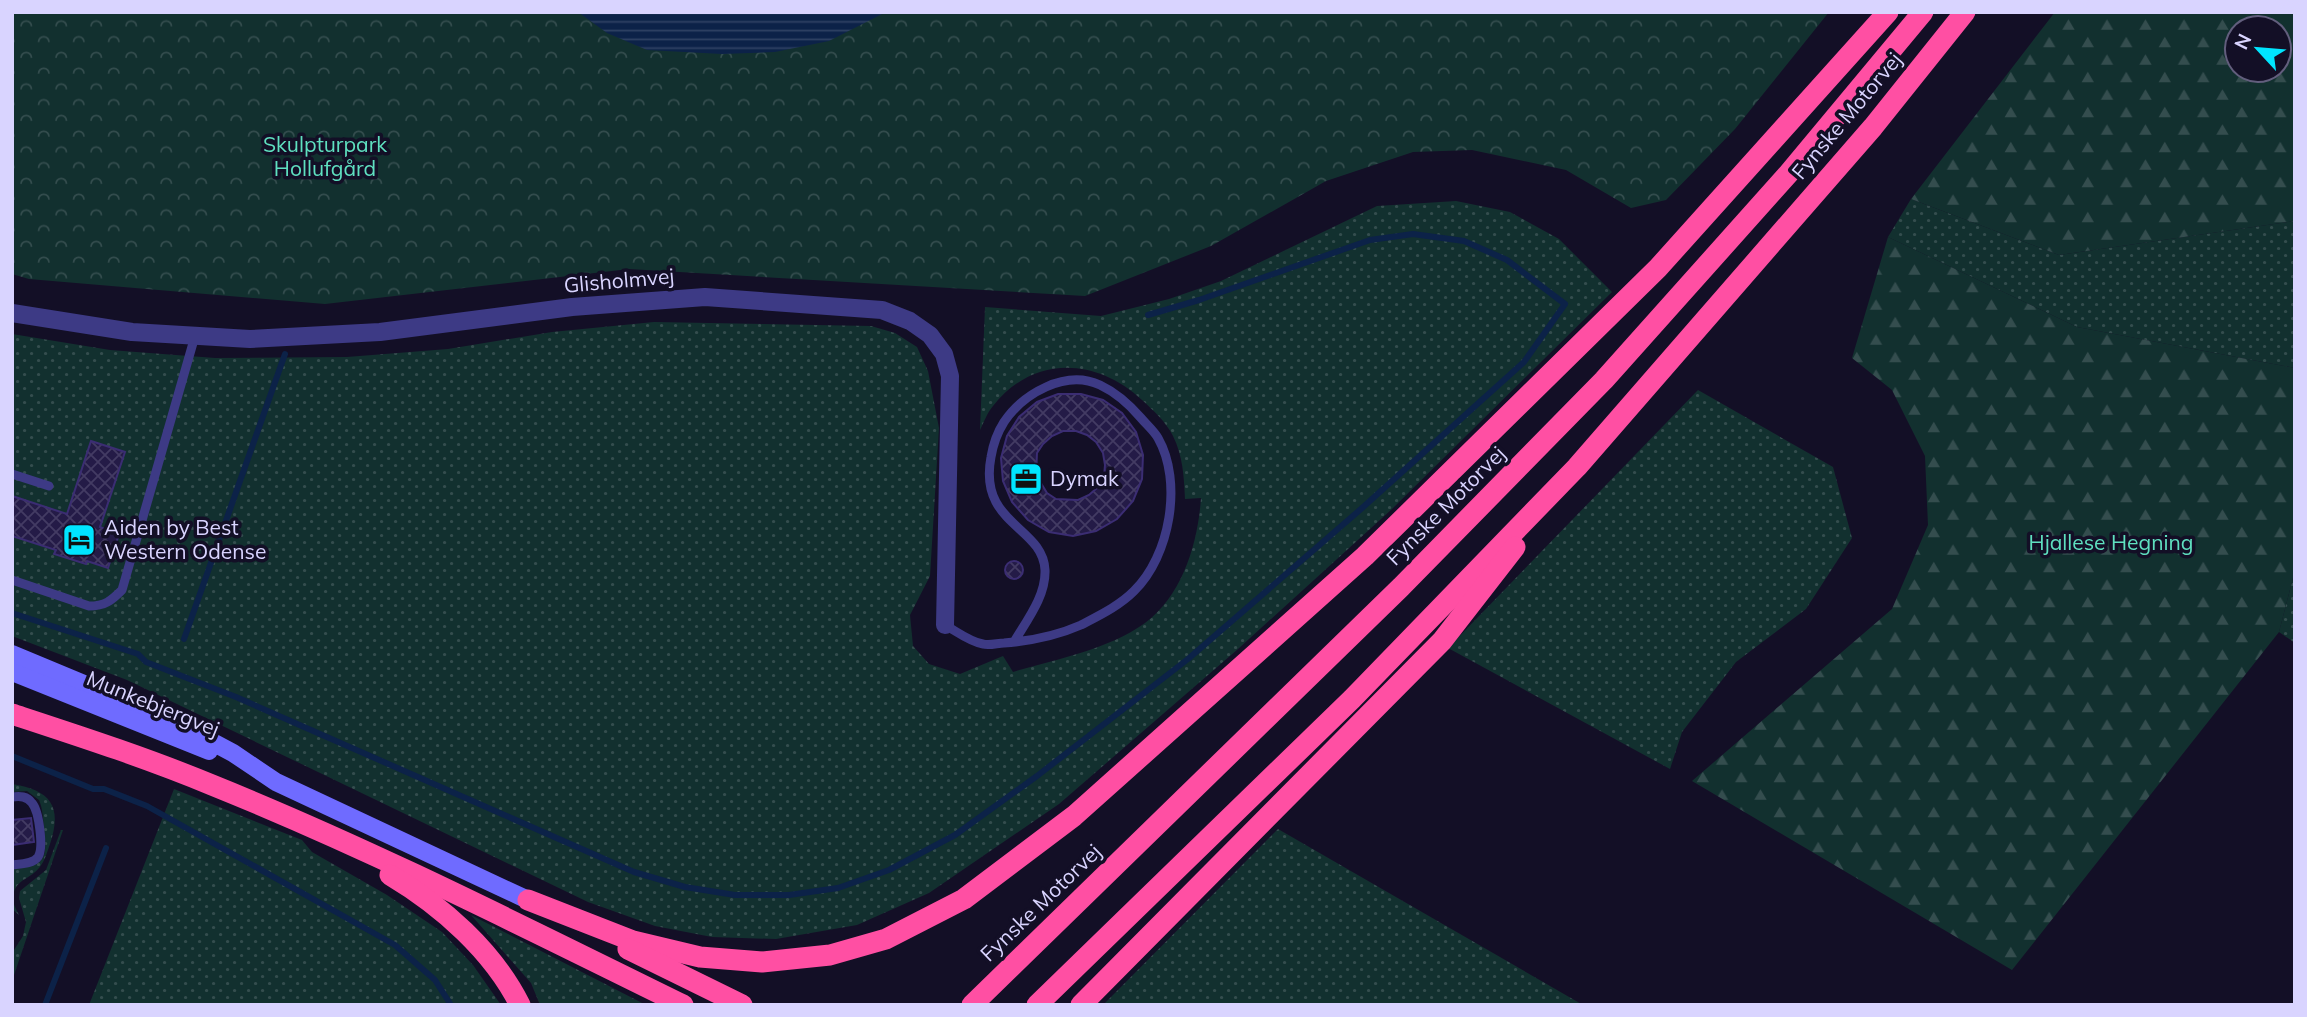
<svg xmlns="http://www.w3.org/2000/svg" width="2307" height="1017" viewBox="0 0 2307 1017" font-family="Mulish,sans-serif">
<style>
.grass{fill:url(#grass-dots)}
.forest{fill:url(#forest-firs);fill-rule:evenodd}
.park{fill:url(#park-crowns)}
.water{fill:url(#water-rules)}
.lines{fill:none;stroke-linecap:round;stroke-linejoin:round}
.stream{stroke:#0c2248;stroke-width:6}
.building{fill:url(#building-cross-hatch);stroke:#3b2d73;stroke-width:2;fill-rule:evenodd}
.lane{stroke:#3d3a85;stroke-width:9}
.street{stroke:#3d3a85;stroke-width:18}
.secondary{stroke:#6f6bff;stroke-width:18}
.highway{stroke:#ff4fa3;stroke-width:21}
.labels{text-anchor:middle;stroke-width:7;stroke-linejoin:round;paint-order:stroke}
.street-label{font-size:21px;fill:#d9d4ff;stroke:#130f26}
.park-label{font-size:21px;fill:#5fe0c0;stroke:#130f26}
.poi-label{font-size:21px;fill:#d9d4ff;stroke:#130f26;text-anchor:start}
</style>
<defs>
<pattern id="grass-dots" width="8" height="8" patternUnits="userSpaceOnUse" patternTransform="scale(1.75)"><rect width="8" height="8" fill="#12302f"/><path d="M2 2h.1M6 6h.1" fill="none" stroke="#344d4e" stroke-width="1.8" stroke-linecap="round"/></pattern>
<pattern id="forest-firs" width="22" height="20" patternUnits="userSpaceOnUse" patternTransform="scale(1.75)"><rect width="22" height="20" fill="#12302f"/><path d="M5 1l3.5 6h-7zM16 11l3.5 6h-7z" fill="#344d4e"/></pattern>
<pattern id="park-crowns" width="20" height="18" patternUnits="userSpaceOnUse" patternTransform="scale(1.75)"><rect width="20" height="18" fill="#12302f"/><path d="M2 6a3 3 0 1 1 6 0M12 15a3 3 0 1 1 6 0" fill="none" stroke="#344d4e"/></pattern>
<pattern id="water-rules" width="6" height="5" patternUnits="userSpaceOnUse" patternTransform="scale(1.75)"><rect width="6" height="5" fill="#0c2248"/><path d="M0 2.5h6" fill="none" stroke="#2f4163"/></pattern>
<pattern id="building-cross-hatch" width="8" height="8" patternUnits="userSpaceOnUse" patternTransform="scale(1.75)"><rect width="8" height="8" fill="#241b47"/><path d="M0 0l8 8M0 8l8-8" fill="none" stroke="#433b63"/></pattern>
</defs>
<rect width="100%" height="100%" fill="#130f26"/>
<g class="grass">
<polygon points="1911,199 2059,255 2295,221 2295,368 2077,327 1888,237"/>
<path d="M1456,201l54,11 49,27 53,53 -220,217 -154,140 -179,155 -130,89 -72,32 -81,14 -64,-2 -57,-11 -67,-24 -461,-222 -115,-44v-302l98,16 105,8 132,-1 101,-8 104,-17 102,-10 217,4 24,7 22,14 11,24 11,57 -9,148 -20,39 3,31 16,18 31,10 43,-18 10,16c44,-13 94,-22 132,-49 38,-28 53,-81 56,-125l-16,1c-1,-22 -2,-43 -12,-63 -7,-14 -20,-26 -31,-36 -46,-43 -109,-45 -149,6 -6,7 -9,16 -13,24l5,-123 116,9 68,-17 52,-18 156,-75z"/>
<polygon points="1698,390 1833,467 1852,538 1806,609 1736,662 1682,732 1670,769 1448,648"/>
<polygon points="2295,570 2295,643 2279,632"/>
<path d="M12,784c38,6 51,22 38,60 -3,8 -5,17 -11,24 -7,9 -19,11 -24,21 -5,10 0,18 4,26l-7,-6v-40c32,-4 36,-8 32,-40 -1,-10 -1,-20 -5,-29l-12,-9 -15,1z"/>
<polygon points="174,789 302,840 312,852 387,895 442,932 473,965 501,1005 89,1005"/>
<polygon points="1278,829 1583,1005 1103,1005"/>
<polygon points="61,830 63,830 12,981 12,953 23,936 26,922 19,898 20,891 46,870"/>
<polygon points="471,915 646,1005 540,1005 531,983"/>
</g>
<g class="forest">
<path d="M2055,12h240v209l-236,34 -148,-56zM2237,28h42v42h-42z"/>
<polygon points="1888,237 2077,327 2295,368 2295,570 2279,632 2012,970 1692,781 1892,609 1928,525 1925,456 1892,390 1852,358"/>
</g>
<polygon class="park" points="12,12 1829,12 1735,129 1666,200 1631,208 1566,170 1472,150 1413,152 1326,181 1211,246 1085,296 629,269 325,304 29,279 12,274"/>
<polygon class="water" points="578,12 886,12 829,41 775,52 722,54 647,50 607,33"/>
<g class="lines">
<g class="stream">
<polyline points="12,613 138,654 146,662 236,697 634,872 685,887 735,895 789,895 838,888 889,870 955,835 1037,776 1188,659 1361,509 1524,362 1565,304 1507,260 1464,241 1413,234 1370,240 1199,300 1148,315"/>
<polyline points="184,639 285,354"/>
<polyline points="12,756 93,789 104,789 147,806 395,945 435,980 451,1005"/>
<polyline points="45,1005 106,848"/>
</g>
</g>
<g class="building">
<path d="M1058,394h23l22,6 19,13 14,19 7,23 -1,24 -9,22 -16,18 -21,12 -23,5 -24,-4 -21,-12 -16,-18 -9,-21 -2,-23 6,-22 12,-19 18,-15zM1063,431h13l11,4 9,7 7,11 2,12 -1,12 -6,10 -9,8 -11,5 -22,-1 -9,-6 -11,-18 1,-22 6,-9 9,-8z"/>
<polygon points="91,441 125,452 100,527 119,534 108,568 87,561 86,564 54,554 56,550 12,536 12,496 67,514"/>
<circle cx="1014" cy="570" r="9"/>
<polygon points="31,818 34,842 12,845 12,820"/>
</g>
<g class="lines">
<g class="lane">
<polyline points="12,474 49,486"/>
<path d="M12,580l77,26c16,0 22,-5 33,-16l73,-254"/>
<path d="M945,625c11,6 25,17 38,19 6,2 15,-1 21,-1 27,-2 52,-7 77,-18 19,-10 38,-19 53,-34 36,-35 49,-109 24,-153 -4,-7 -12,-14 -17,-20 -12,-14 -24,-25 -41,-33 -35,-16 -77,9 -96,37 -7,11 -11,23 -13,35 -13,68 52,69 54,113 1,26 -18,50 -31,72"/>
<path d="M12,797c8,-1 15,-1 20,6 7,8 12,45 6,54 -5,7 -18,7 -26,8"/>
</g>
<polyline class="street" points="12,313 132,332 250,339 380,332 572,307 705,297 882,310 910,321 930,335 944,354 950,376 945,625"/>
<g class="secondary">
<polyline points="12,654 173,721 233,753 276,782 528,900"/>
<polyline points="12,672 209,751"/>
</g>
<g class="highway">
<path d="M12,714c67,22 135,44 200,71 161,65 316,144 471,220"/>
<path d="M390,875c52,31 103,76 130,130"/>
<polyline points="528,900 633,941 700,957 762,962 830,955 886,939 964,899 1074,816 1365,556 1658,268 1888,12"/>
<polyline points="628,949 742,1005"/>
<polyline points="972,1005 1401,587 1604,380 1789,173 1923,12"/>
<polyline points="1037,1005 1352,699 1577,467 1873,127 1965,12"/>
<polyline points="1081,1005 1442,641 1515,547"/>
</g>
</g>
<defs>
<symbol id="office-square" viewBox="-11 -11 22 22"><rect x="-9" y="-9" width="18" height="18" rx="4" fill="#00e5ff" stroke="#130f26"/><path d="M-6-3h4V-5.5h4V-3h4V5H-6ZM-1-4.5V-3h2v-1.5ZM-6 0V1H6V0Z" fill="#111"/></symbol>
<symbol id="hotel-square" viewBox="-11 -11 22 22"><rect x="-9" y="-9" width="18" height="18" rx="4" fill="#00e5ff" stroke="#130f26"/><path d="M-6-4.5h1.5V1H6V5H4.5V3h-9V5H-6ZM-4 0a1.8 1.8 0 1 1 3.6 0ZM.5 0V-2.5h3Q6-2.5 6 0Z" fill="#111"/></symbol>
</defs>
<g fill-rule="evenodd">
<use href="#office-square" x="1007" y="460" width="38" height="38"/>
<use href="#hotel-square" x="60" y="521" width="38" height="38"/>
</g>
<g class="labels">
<g class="street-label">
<text transform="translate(1847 116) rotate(-50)" y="7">Fynske Motorvej</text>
<text transform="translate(619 281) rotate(-5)" y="7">Glisholmvej</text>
<text transform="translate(1446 506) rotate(-45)" y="7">Fynske Motorvej</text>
<text transform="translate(153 704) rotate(22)" y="7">Munkebjergvej</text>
<text transform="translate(1041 903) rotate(-44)" y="7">Fynske Motorvej</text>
</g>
<g class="park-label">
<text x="325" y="152">Skulpturpark<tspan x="325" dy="24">Hollufgård</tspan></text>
<text x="2111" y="550">Hjallese Hegning</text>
</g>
<g class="poi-label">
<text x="1050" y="486">Dymak</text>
<text x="104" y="535">Aiden by Best<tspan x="104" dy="24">Western Odense</tspan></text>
</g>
</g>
<rect width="2307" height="1017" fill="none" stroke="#d9d4ff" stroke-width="28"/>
<g transform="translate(2258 49) rotate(296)"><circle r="33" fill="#130f26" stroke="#625e7d" stroke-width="2"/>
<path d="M0-5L12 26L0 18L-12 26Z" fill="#00e5ff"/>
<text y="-10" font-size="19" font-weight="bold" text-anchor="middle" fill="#d9d4ff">N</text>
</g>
</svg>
